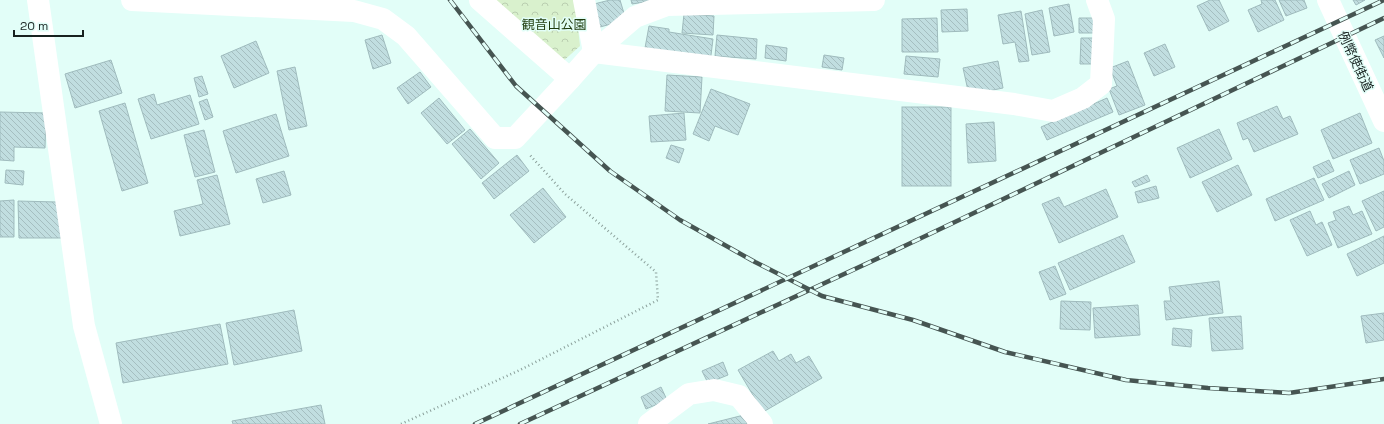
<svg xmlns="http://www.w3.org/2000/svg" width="1384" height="424" viewBox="0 0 1384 424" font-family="'Space Grotesk','Noto Sans JP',sans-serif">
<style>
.forest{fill:url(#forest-crowns)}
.building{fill:url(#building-back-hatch);stroke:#9fbbbd}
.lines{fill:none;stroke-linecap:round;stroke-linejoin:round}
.path{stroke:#8ba09b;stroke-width:2.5;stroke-dasharray:1 3;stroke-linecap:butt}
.street{stroke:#fff;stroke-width:22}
.secondary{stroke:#fff;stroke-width:22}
.rail-casing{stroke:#465552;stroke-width:4.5}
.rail{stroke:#e2fef8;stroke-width:3;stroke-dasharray:9;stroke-linecap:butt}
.labels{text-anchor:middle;stroke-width:3;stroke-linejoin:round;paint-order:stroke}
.park-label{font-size:13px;fill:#1f3b0d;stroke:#e2fef8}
.street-label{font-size:13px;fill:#182220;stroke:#e2fef8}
</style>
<defs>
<pattern id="forest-crowns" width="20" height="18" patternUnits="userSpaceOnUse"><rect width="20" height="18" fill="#d9f1cd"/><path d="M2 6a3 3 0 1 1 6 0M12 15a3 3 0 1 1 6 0" fill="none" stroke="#baceb0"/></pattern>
<pattern id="building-back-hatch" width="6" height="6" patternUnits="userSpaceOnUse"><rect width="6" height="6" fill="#c1dee0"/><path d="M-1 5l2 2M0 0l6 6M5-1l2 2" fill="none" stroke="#a5bec0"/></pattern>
</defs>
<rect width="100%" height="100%" fill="#e2fef8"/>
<polygon class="forest" points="493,0 575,0 580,46 561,63"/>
<g class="building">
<polygon points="610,0 620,0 626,20 600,27 594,4"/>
<polygon points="631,0 651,0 651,1 632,4"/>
<polygon points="1210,0 1219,0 1229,21 1209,31 1197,6"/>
<polygon points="1261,0 1275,0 1284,20 1258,32 1248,10 1262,4"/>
<polygon points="1279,0 1304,0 1307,8 1286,16"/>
<polygon points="1353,0 1365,0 1356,5"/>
<polygon points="1069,4 1074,32 1054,36 1049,8"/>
<polygon points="967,9 968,31 942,32 941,10"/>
<polygon points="1042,10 1050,52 1032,55 1025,14"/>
<polygon points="1021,11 1029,61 1019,62 1015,42 1003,44 998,15"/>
<polygon points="684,14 714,16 713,35 682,33"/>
<polygon points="937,18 938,52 902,52 902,19"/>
<polygon points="1079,18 1099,18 1100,33 1079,33"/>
<polygon points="649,26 669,29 669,32 713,39 710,63 645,48"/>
<polygon points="382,35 391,63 373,69 365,40"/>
<polygon points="717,35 757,39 756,59 715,56"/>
<polygon points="1384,36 1384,58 1375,40"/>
<polygon points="1081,38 1097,38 1096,64 1080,64"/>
<polygon points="256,41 269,73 234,88 221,56"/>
<polygon points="1165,44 1175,67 1154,76 1144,53"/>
<polygon points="766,45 787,48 786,61 765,58"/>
<polygon points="824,55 844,58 842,70 822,67"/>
<polygon points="906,56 940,59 938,77 904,74"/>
<polygon points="111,60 122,93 75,108 65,74"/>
<polygon points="998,61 1003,88 969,95 963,68"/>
<polygon points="1128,61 1145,105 1119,115 1109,89 1117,86 1110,68"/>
<polygon points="295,67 307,126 289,130 277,71"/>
<polygon points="420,72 431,87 408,104 397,88"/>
<polygon points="667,75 702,77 700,113 665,111"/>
<polygon points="202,76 208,94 199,97 194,78"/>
<polygon points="711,89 750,104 738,135 715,126 709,141 693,134"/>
<polygon points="154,94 157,105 190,95 199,124 151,139 138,99"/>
<polygon points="439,98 465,130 447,144 421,113"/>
<polygon points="1107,98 1113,112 1047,140 1041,127"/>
<polygon points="207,99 213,117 205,120 199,102"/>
<polygon points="125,103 148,183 122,191 99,111"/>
<polygon points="1277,106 1283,119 1290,116 1298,134 1254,152 1248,138 1243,140 1237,123"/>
<rect x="902" y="107" width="49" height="79"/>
<polygon points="0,112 46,113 45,148 14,147 14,161 0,160"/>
<polygon points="684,113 686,140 651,142 649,116"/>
<polygon points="1360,113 1372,143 1333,159 1321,130"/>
<polygon points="276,114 289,156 236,173 223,131"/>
<polygon points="994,122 996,161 968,163 966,124"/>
<polygon points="470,129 499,163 481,179 452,144"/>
<polygon points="1219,129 1232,159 1190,178 1177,148"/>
<polygon points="204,130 215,172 195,177 184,135"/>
<polygon points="671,145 684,149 679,163 666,158"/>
<polygon points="1379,148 1384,161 1384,174 1360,184 1350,160"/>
<polygon points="517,155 529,171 494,199 482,183"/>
<polygon points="1329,160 1334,171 1318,178 1313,167"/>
<polygon points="1238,165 1252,195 1217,212 1202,182"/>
<polygon points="6,170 24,171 23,185 5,183"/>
<polygon points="284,171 291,195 263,203 256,179"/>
<polygon points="1349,171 1355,185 1329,198 1322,184"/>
<polygon points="217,175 230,224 180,236 174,211 203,204 197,180"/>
<polygon points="1147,175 1150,181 1135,187 1132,182"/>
<polygon points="1314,178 1324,200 1275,221 1266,199"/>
<polygon points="1156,186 1159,198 1138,203 1135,192"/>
<polygon points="543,188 566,217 534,243 510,215"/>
<polygon points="1106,189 1118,217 1059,243 1042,204 1059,197 1064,207"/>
<polygon points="1384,191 1384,227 1376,231 1362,201"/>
<polygon points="14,200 14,237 0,237 0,201"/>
<polygon points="18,201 57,202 62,238 19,238"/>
<polygon points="1349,206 1353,215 1362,211 1372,234 1338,248 1328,223 1336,220 1333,212"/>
<polygon points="1310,211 1316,225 1322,222 1332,245 1307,256 1290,220"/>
<polygon points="1123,235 1135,262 1070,290 1058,263"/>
<polygon points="1384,236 1384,263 1357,276 1347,254"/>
<polygon points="1055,266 1066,294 1050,300 1039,272"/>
<polygon points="1219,281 1223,313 1166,320 1164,301 1171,301 1169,287"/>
<polygon points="1061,301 1091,302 1090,330 1060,329"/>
<polygon points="1138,305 1140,335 1095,338 1093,308"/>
<polygon points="294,310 302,351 234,365 226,323"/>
<polygon points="1384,313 1384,340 1366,343 1361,316"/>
<polygon points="1241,316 1243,349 1212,351 1209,318"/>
<polygon points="220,324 228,364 123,383 116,343"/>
<polygon points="1173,328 1192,330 1191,347 1172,345"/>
<polygon points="773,351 779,361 791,354 796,363 809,356 822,378 763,412 738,370"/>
<polygon points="723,362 728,375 708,383 702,371"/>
<polygon points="661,387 667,400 646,409 641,397"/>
<polygon points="321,405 325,424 233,424 232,421"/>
<polygon points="744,415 747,424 708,424"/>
</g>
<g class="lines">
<polyline class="path" points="401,424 520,370 658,300 656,272 565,194 529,154"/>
<g class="street">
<polyline points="38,0 84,326 111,424"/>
<polyline points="132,0 354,11 383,19 406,36 495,138 515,138 570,79 594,52 635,17 667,5 874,0"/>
<polyline points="480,0 570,79"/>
<polyline points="584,0 594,52 1014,104 1053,111 1083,98 1101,84 1104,19 1097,0"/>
<polyline points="649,424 689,394 714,390 739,396 762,424"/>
</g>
<polyline class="secondary" points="1328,0 1384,121"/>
<defs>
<g id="rail">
<polyline points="450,0 516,86 610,171 680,220 755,262 822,296 913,320 1005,352 1126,380 1208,388 1289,393 1384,379"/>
<polyline points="475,424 1384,0"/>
<polyline points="520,424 896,250 1384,18"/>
</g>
</defs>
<use href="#rail" class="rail-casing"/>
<use href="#rail" class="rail"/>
</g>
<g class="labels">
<g class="park-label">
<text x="554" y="29">観音山公園</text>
</g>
<g class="street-label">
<text transform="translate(1356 61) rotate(65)" y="5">例幣使街道</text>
</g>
</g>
<path d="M14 30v6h69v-6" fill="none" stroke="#182220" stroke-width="2"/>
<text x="20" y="30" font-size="12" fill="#182220" stroke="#e2fef8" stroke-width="3" paint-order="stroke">20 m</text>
</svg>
